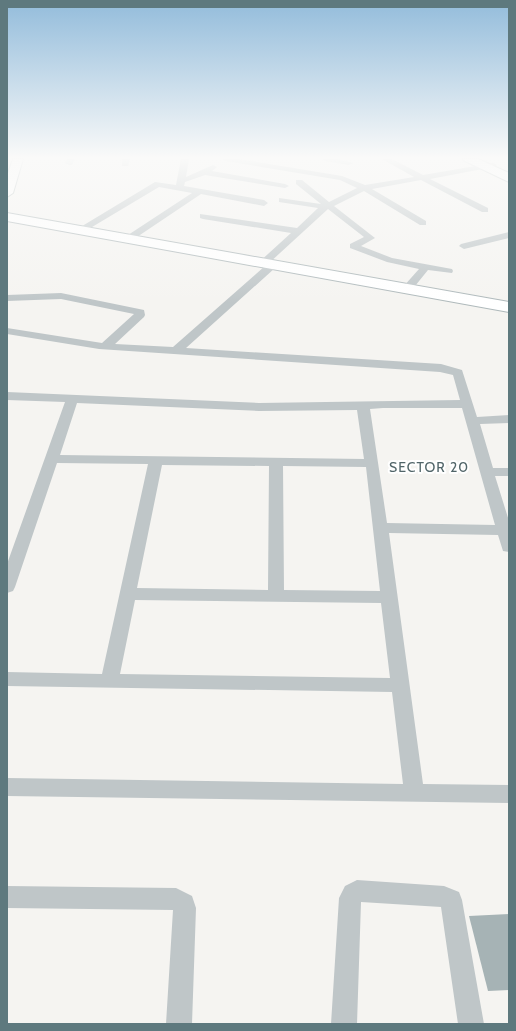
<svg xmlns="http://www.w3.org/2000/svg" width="516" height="1031" viewBox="0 0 516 1031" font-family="Cabin,sans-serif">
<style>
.building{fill:#a6b3b5}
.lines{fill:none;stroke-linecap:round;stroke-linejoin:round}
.secondary-casing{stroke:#afb9bb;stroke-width:2}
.primary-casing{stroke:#b0b8ba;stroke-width:2}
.street{fill:#bfc6c8;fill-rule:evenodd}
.secondary{fill:#fff;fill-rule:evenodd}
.primary{fill:#fff;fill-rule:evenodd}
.labels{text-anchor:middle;stroke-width:4;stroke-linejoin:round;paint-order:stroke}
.quarter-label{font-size:14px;letter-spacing:1px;fill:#516569;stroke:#fff}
</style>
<rect width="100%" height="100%" fill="#f5f4f1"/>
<polygon class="building" points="509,914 509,990 488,991 469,916"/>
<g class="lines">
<defs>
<g id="secondary">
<polygon points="13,159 23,159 13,193 7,197 7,176"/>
<polygon points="7,213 509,302 509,312 7,221"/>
</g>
<polygon id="primary" points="463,159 478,159 509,173 509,182 465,161"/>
</defs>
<use href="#secondary" class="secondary-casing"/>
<use href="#primary" class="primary-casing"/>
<g class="street">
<polygon points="67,159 75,159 72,165 69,165 65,163"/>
<polygon points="122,159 130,159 128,166 122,166"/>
<polygon points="181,159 189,159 186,177 213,165 217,167 212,171 285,184 289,186 285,188 205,175 185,182 184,186 264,200 268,203 264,206 201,194 131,241 125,241 125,237 192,193 159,187 82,233 76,233 74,231 155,182 176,185"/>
<path d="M222,159h17l103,17 23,9 49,-8 -32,-18h10l31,16 70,-12 4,2 -4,2 -63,12 58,29v4h-6l-61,-32 -49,9 54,32v4h-6l-56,-34 -30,15 41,32 -14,8 31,12 60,11 1,2 -1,2 -24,-3 -17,21h-8l-1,-2 1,-2 16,-18 -32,-7 -37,-14v-4l14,-7 -36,-28 -60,55h7l1,2 -1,2 -89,80 255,16 21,6 15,47 32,-2v8l-29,1 13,44h16v8h-14l14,45v31l-6,-1 -5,-16 -109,-2 34,251 86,1v18l-502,-7v-18l396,6 -11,-92 -385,-6v-14l95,2 46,-210 -91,-1 -42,124 -2,4 -6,2v-29l58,-162 -58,-2v-8l252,11 201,-3 -7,-25 -13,-3 -341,-23 -92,-15v-6l95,15 32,-29 -73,-15 -54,2v-6l54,-2 83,17 1,5 -1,2 -29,27 58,3 92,-81h-6l-2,-2 34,-31 -88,-14 -3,-1v-4l97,14 21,-20 -39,-6v-4l42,6 -25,-20v-4h6l27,22 28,-14 -17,-8 -114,-19zM77,403l182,8 98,-1 7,49 -304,-4zM383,408h79l33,117 -108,-2 -17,-114zM162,465l107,1 -1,124 -131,-2zM283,466l83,1 14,124 -96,-1zM135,600l246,3 9,75 -270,-4z"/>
<polygon points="321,159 338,159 353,163 349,165 325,161"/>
<polygon points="509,232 509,238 464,249 459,246 461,244"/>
<polygon points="357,880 444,886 459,892 462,900 484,1024 458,1024 441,907 361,902 357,1024 331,1024 339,898 345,886"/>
<polygon points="7,886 176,888 192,896 196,908 192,1024 166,1024 173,910 7,908"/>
</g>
<use href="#secondary" class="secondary"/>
<use href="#primary" class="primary"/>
</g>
<linearGradient id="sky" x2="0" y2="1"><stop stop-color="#93bcdb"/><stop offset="0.52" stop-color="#fafaf9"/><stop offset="1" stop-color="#fafaf9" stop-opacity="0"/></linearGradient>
<rect width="516" height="303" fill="url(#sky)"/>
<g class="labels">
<g class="quarter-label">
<text x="429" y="472">SECTOR 20</text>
</g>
</g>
<rect width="516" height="1031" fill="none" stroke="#5e797e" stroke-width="16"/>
</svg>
